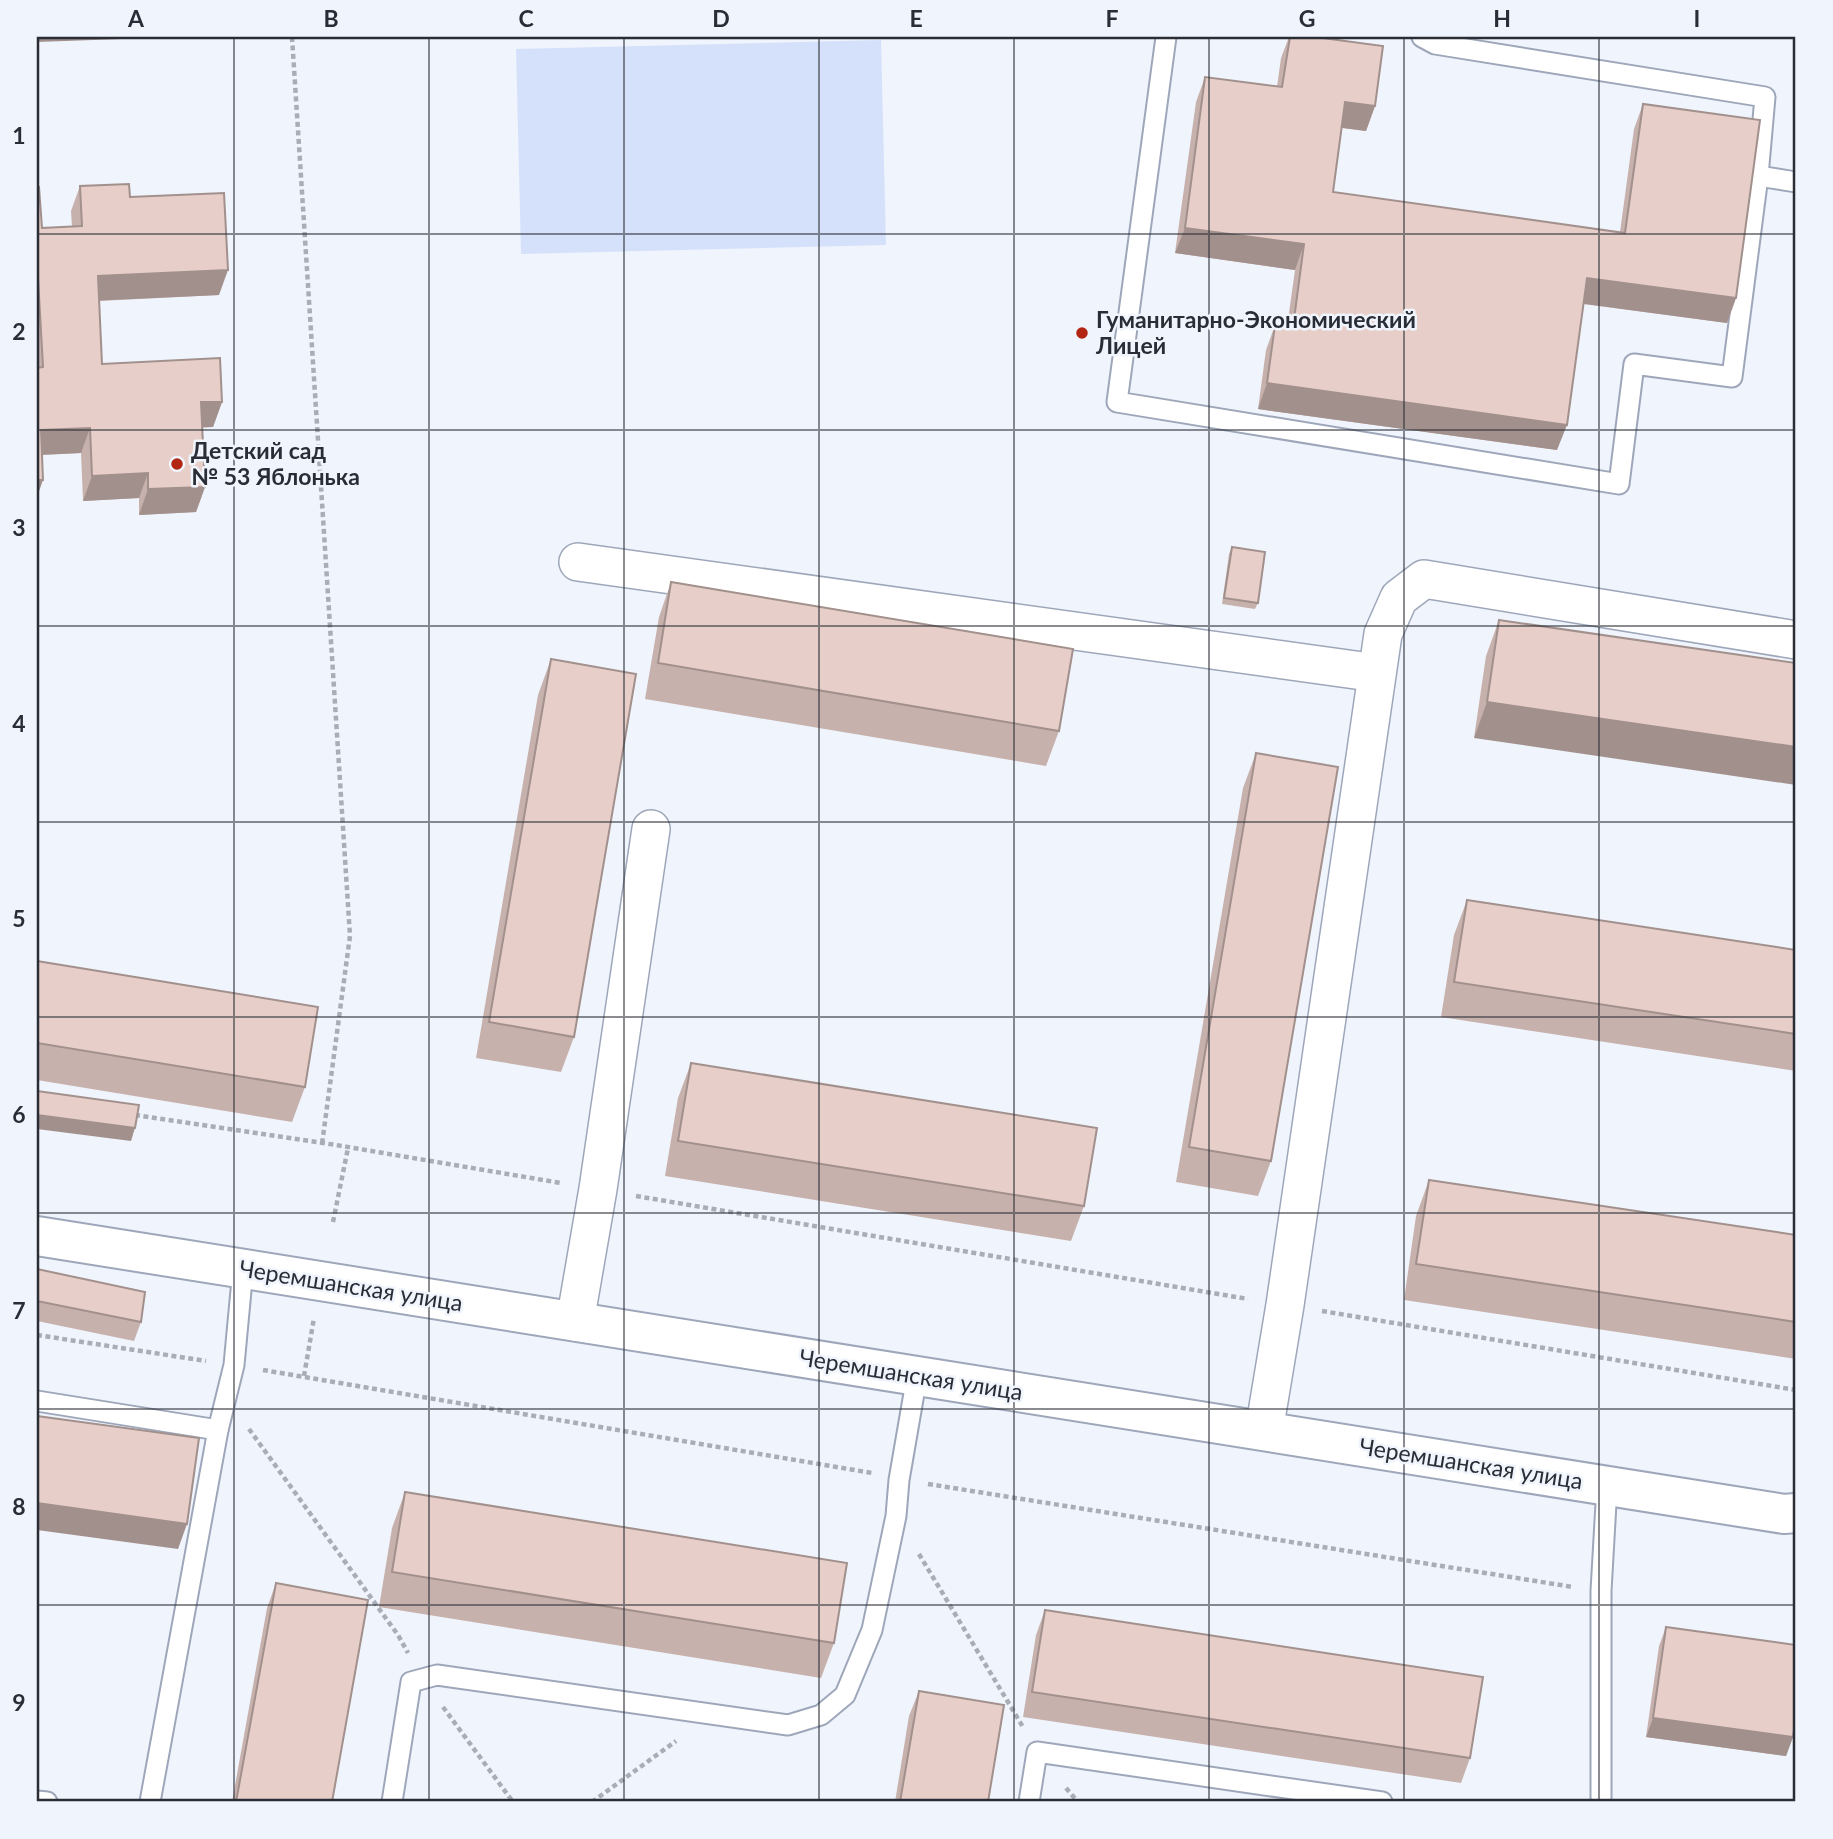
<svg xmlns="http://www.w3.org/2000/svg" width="1833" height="1839" viewBox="0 0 1833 1839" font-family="Lato,sans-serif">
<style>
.green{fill:#d5e1fb}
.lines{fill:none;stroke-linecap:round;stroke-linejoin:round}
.lane-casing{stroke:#9ea7ba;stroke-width:23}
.street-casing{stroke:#9ea7ba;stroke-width:40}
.secondary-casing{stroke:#9ea7ba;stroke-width:42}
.path{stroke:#a9adb5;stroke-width:4.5;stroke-dasharray:5 3.5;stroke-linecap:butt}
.lane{stroke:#fff;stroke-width:19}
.street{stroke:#fff;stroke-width:37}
.secondary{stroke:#fff;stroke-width:38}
.wall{fill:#c7b1ad}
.shaded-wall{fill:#a2908d}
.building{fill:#e7cec9;stroke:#a2908d;stroke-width:2}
.grid{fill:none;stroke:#2a2d35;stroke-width:2;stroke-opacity:0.55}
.poi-dot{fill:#b22513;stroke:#f0f4fc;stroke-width:2.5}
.labels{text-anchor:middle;stroke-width:5;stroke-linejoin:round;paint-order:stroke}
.poi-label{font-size:23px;font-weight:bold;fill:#2a2d35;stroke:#f0f4fc;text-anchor:start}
.street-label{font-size:23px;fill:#2a2d35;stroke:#f0f4fc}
.neatline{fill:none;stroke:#2a2d35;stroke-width:2.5}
.grid-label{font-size:23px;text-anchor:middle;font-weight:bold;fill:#2a2d35}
</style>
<rect width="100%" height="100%" fill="#f0f4fc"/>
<polygon class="green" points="881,40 886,245 521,254 516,49"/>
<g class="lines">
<defs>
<g id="lane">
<polyline points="1166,37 1117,402 1619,484 1634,364 1732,377 1758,176 1765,97 1435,44 1422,37"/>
<polyline points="1758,176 1796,182"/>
<polyline points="37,1401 218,1430"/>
<polyline points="37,1801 47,1802"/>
<polyline points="150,1802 218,1430 234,1365 243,1269"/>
<polyline points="392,1802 411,1682 437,1675 788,1725 821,1715 845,1695 872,1630 896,1516 899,1480 917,1376"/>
<polyline points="1029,1802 1037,1752 1382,1802"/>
<polyline points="1601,1802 1601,1591 1607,1486"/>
</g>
<g id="street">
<polyline points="578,562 1377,673"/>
<polyline points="575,1322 598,1189 651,829"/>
<polyline points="1264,1431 1285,1305 1383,634 1399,598 1424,579 1796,640"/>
</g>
<polyline id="secondary" points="37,1236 1784,1514 1796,1513"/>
</defs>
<use href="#lane" class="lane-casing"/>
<use href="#street" class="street-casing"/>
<use href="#secondary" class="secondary-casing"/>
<g class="path">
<polyline points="292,37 350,936 322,1144"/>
<polyline points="135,1115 336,1145 561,1183"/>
<polyline points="636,1196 1248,1299"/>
<polyline points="333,1222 348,1148"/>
<polyline points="1322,1311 1796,1390"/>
<polyline points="37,1335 206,1361"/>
<polyline points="263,1370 872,1473"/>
<polyline points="304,1376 314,1318"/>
<polyline points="249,1429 398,1635 408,1653"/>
<polyline points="928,1484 1573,1587"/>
<polyline points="919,1554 1023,1727"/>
<polyline points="443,1707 513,1802"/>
<polyline points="1066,1788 1078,1802"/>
<polyline points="592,1802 676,1741"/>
</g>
<use href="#lane" class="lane"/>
<use href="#street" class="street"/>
<use href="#secondary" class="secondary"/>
</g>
<g class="wall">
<polygon points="1289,37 1315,37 1375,106 1366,131 1342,128 1333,192 1620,232 1634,129 1643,104 1736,298 1727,323 1583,304 1557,450 1258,409 1266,350 1275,325 1287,327 1295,270 1175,253 1196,102 1205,77 1277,87 1281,58"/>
<polygon points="80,186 130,197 219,295 99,301 102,364 222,402 213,427 202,427 205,487 196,512 139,515 139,498 83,501 81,453 42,455 37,497 37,187 42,228 72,227 71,211"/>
<polygon points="1232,547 1258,603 1255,609 1222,604 1229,554"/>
<polygon points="671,582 1059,731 1046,766 645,699 659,617"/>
<polygon points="1499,620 1796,663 1474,738 1486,656"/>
<polygon points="551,659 574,1037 561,1072 476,1058 538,695"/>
<polygon points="1256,753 1271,1161 1258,1196 1176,1182 1243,788"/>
<polygon points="1467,900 1796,950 1796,1071 1441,1017 1454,935"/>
<polygon points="37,961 305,1087 292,1122 37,1080"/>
<polygon points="691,1063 1084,1206 1071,1241 665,1176 678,1098"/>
<polygon points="1429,1180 1796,1235 1796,1359 1404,1300 1416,1216"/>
<polygon points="37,1269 141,1322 134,1341 37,1321"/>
<polygon points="405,1492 834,1643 821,1678 379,1607 392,1528"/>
<polygon points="276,1583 332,1802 232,1802 267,1608"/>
<polygon points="1045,1610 1470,1758 1461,1783 1023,1717 1036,1635"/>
<polygon points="1666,1627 1793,1737 1786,1756 1646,1737 1659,1646"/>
<polygon points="919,1691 988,1802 895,1802 909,1716"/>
</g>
<g class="shaded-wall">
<polygon points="37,37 178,37 37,42"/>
<polygon points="1345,102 1375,106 1366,131 1336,127"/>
<polygon points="1185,228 1304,244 1295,270 1175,253"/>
<polygon points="228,270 219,295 89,301 98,276"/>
<polygon points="1587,278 1736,298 1727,323 1578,303"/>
<polygon points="1267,383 1567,425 1557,450 1258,409"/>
<polygon points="201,402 222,402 213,427 192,428"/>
<polygon points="90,428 81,453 37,455 41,430"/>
<polygon points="148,473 139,498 83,501 92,476"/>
<polygon points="37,480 43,480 37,497"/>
<polygon points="205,487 196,512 139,515 148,489"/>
<polygon points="1487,702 1796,747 1796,785 1474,738"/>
<polygon points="37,1115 135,1128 131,1141 37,1129"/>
<polygon points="37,1503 187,1524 178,1549 37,1530"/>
<polygon points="1653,1718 1793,1737 1786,1756 1646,1737"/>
</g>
<g class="building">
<polygon points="1290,37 1315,37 1383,46 1375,106 1345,102 1333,192 1625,233 1643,104 1760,120 1736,298 1587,278 1567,425 1267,383 1275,325 1293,327 1304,244 1185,228 1205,77 1282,87"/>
<polygon points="129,184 130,197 224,193 228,270 98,276 102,364 220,358 222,402 201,402 205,487 148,489 148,473 92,476 90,428 41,430 43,480 37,480 37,368 43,367 38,278 37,278 37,187 39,187 42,228 82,226 80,186"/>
<polygon points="1232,547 1265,552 1258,603 1224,598"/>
<polygon points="671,582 1073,649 1059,731 658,663"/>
<polygon points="1499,620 1796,663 1796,747 1487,702"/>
<polygon points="551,659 636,674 574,1037 489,1022"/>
<polygon points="1256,753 1338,767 1271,1161 1189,1147"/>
<polygon points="1467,900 1796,950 1796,1034 1454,982"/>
<polygon points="37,961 318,1007 305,1087 37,1043"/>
<polygon points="691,1063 1097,1128 1084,1206 678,1141"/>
<polygon points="37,1091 139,1105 135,1128 37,1115"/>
<polygon points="1429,1180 1796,1235 1796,1322 1416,1264"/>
<polygon points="37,1269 145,1292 141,1322 37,1301"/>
<polygon points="37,1416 199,1438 187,1524 37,1503"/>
<polygon points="405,1492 847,1563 834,1643 392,1572"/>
<polygon points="276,1583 368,1600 332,1802 236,1802"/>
<polygon points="1045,1610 1483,1677 1470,1758 1032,1692"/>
<polygon points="1666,1627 1796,1645 1796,1716 1793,1737 1653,1718"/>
<polygon points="919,1691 1004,1705 988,1802 900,1802"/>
</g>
<path class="grid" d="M234,37v1765M429,37v1765M624,37v1765M819,37v1765M1014,37v1765M1209,37v1765M1404,37v1765M1599,37v1765M37,234h1759M37,430h1759M37,626h1759M37,822h1759M37,1017h1759M37,1213h1759M37,1409h1759M37,1605h1759"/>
<g class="poi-dot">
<circle cx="1082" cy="333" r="7"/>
<circle cx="177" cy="464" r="7"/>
</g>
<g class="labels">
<g class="poi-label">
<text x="1096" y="328">Гуманитарно-Экономический<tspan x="1096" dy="26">Лицей</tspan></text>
<text x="191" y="459">Детский сад<tspan x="191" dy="26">№ 53 Яблонька</tspan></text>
</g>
<g class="street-label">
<text transform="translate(351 1286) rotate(9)" y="8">Черемшанская улица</text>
<text transform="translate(911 1375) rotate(9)" y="8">Черемшанская улица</text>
<text transform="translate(1471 1464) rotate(9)" y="8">Черемшанская улица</text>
</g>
</g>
<rect width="1833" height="1839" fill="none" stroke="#f0f4fc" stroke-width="77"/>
<rect x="38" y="38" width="1756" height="1762" class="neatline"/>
<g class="grid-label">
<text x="136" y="27">A</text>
<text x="331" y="27">B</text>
<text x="526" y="27">C</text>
<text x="721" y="27">D</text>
<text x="916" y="27">E</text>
<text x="1112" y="27">F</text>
<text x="1307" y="27">G</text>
<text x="1502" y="27">H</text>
<text x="1697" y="27">I</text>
<text x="19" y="144">1</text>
<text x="19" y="340">2</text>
<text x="19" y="536">3</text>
<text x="19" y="732">4</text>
<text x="19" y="927">5</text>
<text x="19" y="1123">6</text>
<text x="19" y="1319">7</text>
<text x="19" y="1515">8</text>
<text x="19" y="1711">9</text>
</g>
</svg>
